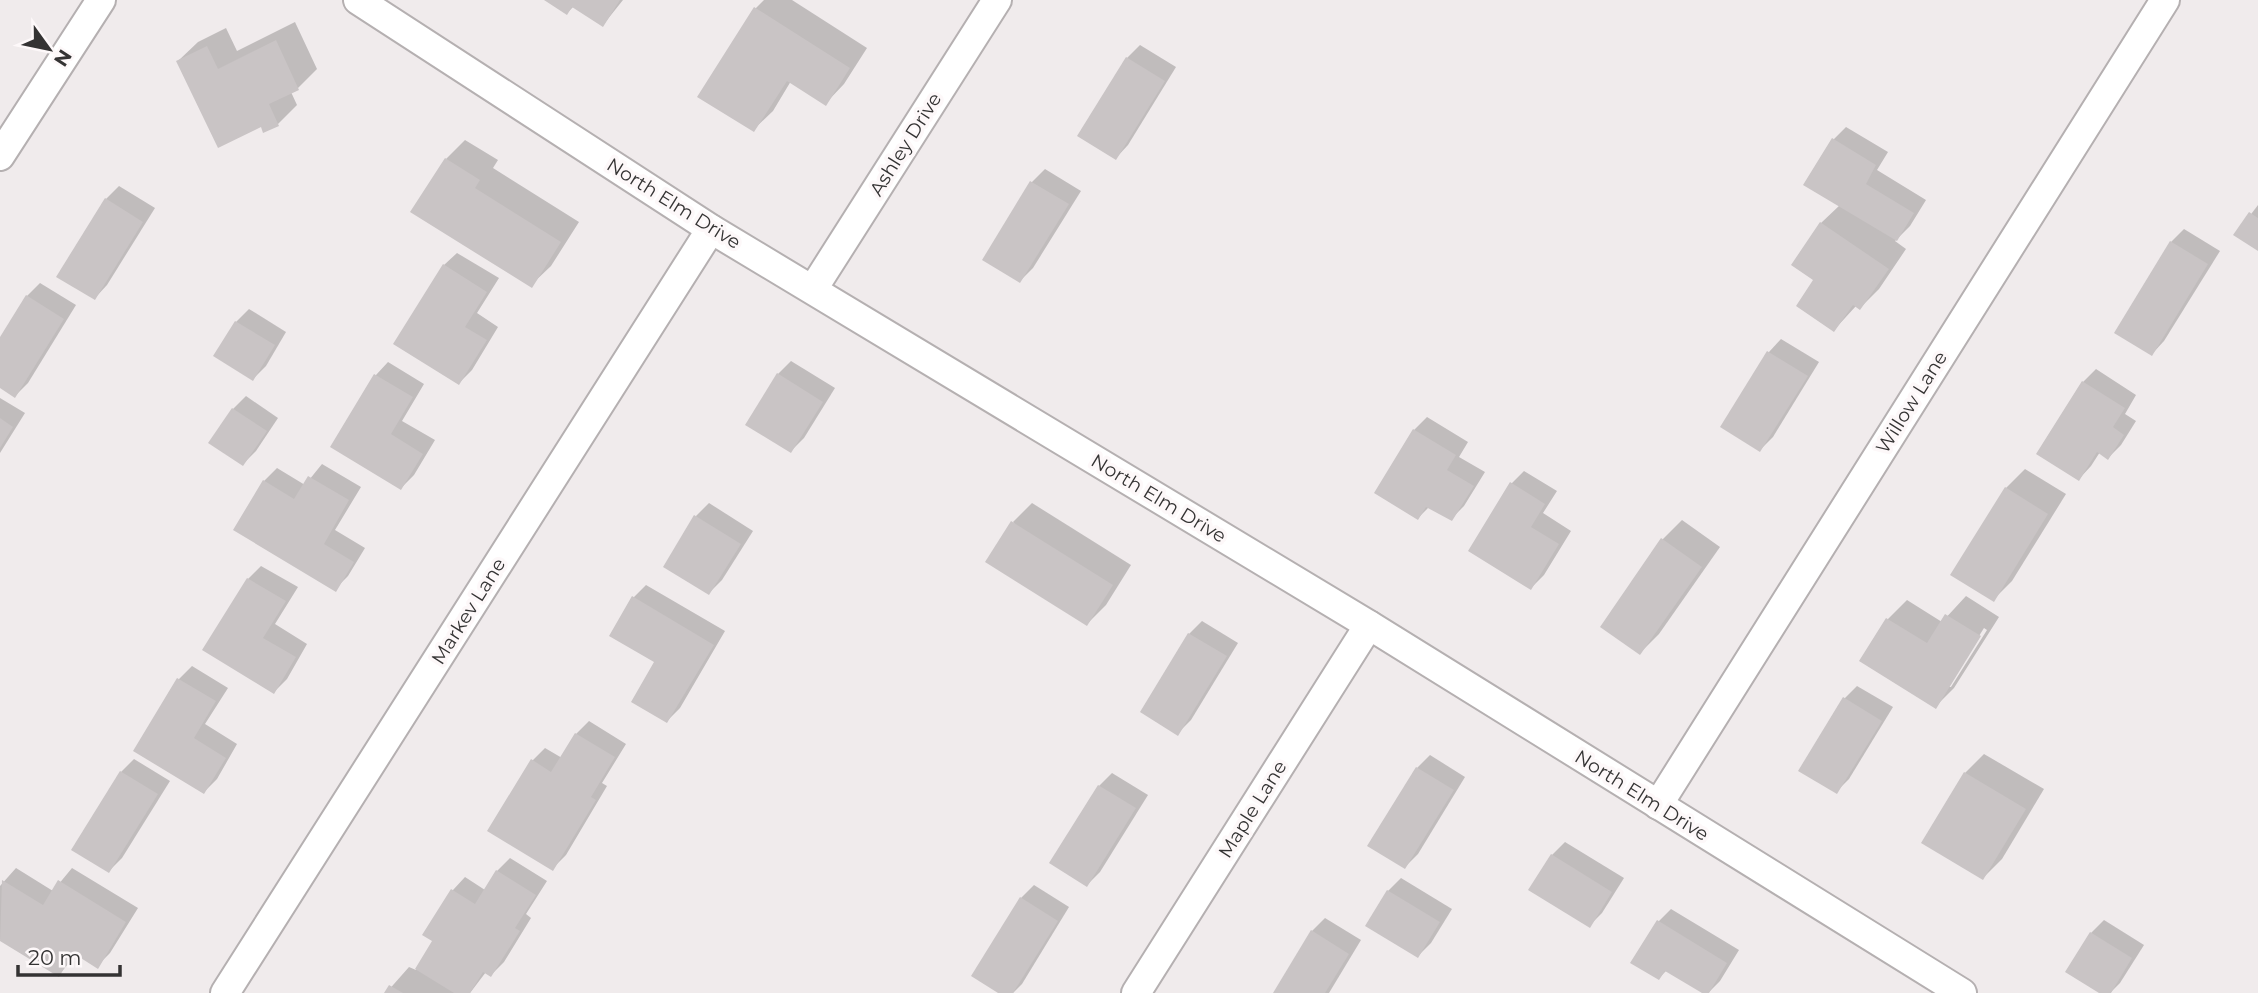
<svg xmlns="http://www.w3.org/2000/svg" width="2258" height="993" viewBox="0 0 2258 993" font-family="Montserrat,sans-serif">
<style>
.shadow{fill:#0003;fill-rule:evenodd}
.building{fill:#c9c4c5}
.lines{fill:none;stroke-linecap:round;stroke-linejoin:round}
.street-casing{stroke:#b5b0b1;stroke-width:32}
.street{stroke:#fff;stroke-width:28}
.labels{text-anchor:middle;stroke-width:7;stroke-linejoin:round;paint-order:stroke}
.street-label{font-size:19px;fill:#343333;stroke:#fdf8f9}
</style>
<rect width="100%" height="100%" fill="#f0ebec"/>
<g class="shadow">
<polygon points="547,0 623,0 603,25 574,6 567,13"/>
<polygon points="764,0 792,0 867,48 844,84 825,104 791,81 773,111 753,130 700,96 756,8"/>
<polygon points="295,22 317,69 298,88 291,92 297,105 278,124 261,125 178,61 198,42 226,28 237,51"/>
<polygon points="1140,45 1176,67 1128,145 1116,158 1127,58"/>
<polygon points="1846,127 1888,152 1877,170 1926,200 1910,226 1895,241 1906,249 1879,289 1860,308 1856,306 1834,330 1816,279 1821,223 1840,205 1833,140"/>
<polygon points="465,140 498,160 493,168 579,222 551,266 531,285 446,159"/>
<polygon points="1045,169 1081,191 1033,268 1020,281 984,259 1032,182"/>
<polygon points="119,186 155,208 107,285 95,298 59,276 106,199"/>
<polygon points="2258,205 2258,249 2236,234"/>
<polygon points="2184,229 2220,251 2164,341 2152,354 2171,242"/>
<polygon points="457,253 499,278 477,313 498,327 472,370 459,383 444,265"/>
<polygon points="40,283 76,305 28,383 15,396 0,386 0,340 27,296"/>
<polygon points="249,309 286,332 266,366 253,379 236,322"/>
<polygon points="1781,339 1819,362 1773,437 1760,450 1769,352"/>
<polygon points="791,361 835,388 804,438 791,451 778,374"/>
<polygon points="388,362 424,384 402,421 435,440 414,475 401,488 332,446 376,375"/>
<polygon points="2096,369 2136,395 2125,414 2136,421 2121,445 2108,458 2100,452 2091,466 2079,479 2083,382"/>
<polygon points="246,396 278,418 256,451 243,464 233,409"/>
<polygon points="0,398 25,413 0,453"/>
<polygon points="1427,417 1468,442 1459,457 1485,472 1464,506 1451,519 1430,506 1418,518 1414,430"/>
<polygon points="322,464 361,487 335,530 365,548 348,576 335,589 264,481 277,468 305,485"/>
<polygon points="2025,469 2066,494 2012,581 1993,600 2006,488"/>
<polygon points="1524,471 1557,491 1543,513 1571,531 1544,575 1531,588 1511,484"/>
<polygon points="709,503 753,531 722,580 709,593 696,516"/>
<polygon points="1032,503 1131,565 1106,605 1087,624 1013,522"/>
<polygon points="1682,520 1720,547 1659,634 1640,653 1663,539"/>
<polygon points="261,566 298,587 275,624 307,644 287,679 274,692 205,650 248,579"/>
<polygon points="646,585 725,631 680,708 667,721 657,662 633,598"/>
<path d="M1966,596l33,21 -45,71 -19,19 -74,-47 27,-41 19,-19 35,22zM1984,628l3,2 -36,57h-4z"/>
<polygon points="1202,621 1238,643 1191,720 1178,733 1189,634"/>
<polygon points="192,666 228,688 205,724 237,744 217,779 204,792 135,750 179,679"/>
<polygon points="1857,686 1893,707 1849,779 1836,792 1844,699"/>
<polygon points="589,721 626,744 602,783 607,786 566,855 553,868 532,761 545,748 562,758 576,734"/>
<polygon points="1984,754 2044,789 2002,859 1983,878 1965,773"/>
<polygon points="1430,755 1465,777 1418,854 1405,867 1417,768"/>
<polygon points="134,759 170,781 122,858 109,871 121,772"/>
<polygon points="1112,773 1148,795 1100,872 1087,885 1099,786"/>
<polygon points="1565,842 1624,878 1602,913 1589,926 1530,890 1552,855"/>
<polygon points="510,858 547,881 526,914 531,918 504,962 491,975 486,972 470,993 386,993 409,967 416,970 434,941 425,935 453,890 465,877 485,890 497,871"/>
<polygon points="16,868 53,891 72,868 138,908 110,953 97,966 77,953 59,975 0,939 0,886"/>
<polygon points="1401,878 1452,909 1431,943 1418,956 1388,891"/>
<polygon points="1034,885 1069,907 1022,984 1013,993 1002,993 1021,898"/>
<polygon points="1671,909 1739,950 1720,981 1708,993 1667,970 1659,978 1658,922"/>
<polygon points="1325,918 1361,940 1329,993 1275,993 1312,931"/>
<polygon points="2104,920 2144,945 2120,983 2110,993 2103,993 2091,933"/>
</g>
<g class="building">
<polygon points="544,0 620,0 603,27 572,7 567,15"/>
<polygon points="754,7 850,68 826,106 787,81 754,132 697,97"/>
<polygon points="276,40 299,90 269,104 279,126 263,133 261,127 218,148 176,61 207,46 218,69"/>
<polygon points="1126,57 1165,81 1116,160 1077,136"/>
<polygon points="1832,138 1876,165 1866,184 1914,213 1897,241 1803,185"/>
<polygon points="445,158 480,180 475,188 561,242 532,288 410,212"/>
<polygon points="1030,181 1069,204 1020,283 982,260"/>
<polygon points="105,198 143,222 95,300 56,277"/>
<polygon points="2249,212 2258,218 2258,251 2233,235"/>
<polygon points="1820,222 1889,269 1860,310 1853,305 1834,332 1796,306 1813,280 1791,265"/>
<polygon points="2170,241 2208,264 2152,356 2114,333"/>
<polygon points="443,264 487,292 465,327 487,340 459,385 393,344"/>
<polygon points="26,295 64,319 15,398 0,388 0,337"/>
<polygon points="235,321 275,345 253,381 213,356"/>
<polygon points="1767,351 1808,376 1760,452 1720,427"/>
<polygon points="777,373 823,402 791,453 745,425"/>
<polygon points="374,374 413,397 391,434 423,454 401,490 330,447"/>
<polygon points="2082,381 2125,408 2113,427 2124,435 2108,460 2097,452 2079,481 2036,454"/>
<polygon points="232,408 267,431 243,466 208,443"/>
<polygon points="0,418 13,427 0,448"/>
<polygon points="1413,429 1456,455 1447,470 1474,486 1452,521 1426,507 1418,520 1374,493"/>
<polygon points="308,476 349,500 324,544 354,562 336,592 233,530 263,480 294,499"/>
<polygon points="1510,482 1545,504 1531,527 1559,544 1531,590 1468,551"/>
<polygon points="2005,487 2048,514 1994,602 1950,575"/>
<polygon points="694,515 741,544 709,595 663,567"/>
<polygon points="1011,521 1113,585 1087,626 985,562"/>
<polygon points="1661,538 1702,567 1640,655 1600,627"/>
<polygon points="247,578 286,601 263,638 296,657 274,694 202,650"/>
<polygon points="632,596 714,645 667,723 631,702 654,662 609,636"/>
<polygon points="1945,614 1981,636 1936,709 1859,661 1886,618 1927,643"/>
<polygon points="1188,633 1227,656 1178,736 1140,712"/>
<polygon points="177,678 216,701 194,738 226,758 204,794 133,751"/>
<polygon points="1843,697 1882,721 1837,794 1798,771"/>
<polygon points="575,733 615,757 591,797 596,800 553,871 487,831 531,759 551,772"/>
<polygon points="1416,767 1454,790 1405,869 1367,846"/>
<polygon points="120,771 158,794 109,873 71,850"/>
<polygon points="1964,772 2026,809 1983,880 1921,843"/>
<polygon points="1098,785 1136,808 1087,887 1049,863"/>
<polygon points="1551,854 1612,892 1590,928 1528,890"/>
<polygon points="496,870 536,895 515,928 520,931 491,977 483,972 470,993 454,993 415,969 432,941 422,935 451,889 475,904"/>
<polygon points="2,880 43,905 58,880 126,922 98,969 73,953 59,977 0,941"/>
<polygon points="1387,890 1440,922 1418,958 1365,926"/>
<polygon points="1020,897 1058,921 1013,993 998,993 971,976"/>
<polygon points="1657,920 1727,963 1709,993 1702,993 1665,971 1659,980 1630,963"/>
<polygon points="1311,930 1349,954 1325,993 1273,993"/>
<polygon points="2090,932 2132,958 2111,993 2099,993 2065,972"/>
<polygon points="389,985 403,993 384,993"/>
</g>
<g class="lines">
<defs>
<g id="street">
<polyline points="358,0 711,229 1369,625 1962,993"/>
<polyline points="0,156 101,0"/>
<polyline points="813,289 997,0"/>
<polyline points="1658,805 2165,0"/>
<polyline points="225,993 711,229"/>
<polyline points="1136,993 1369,625"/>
</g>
</defs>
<use href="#street" class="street-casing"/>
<use href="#street" class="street"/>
</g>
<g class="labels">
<g class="street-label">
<text transform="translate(905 144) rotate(-58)" y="7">Ashley Drive</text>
<text transform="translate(674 203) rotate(32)" y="7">North Elm Drive</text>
<text transform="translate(1911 402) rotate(-58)" y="7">Willow Lane</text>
<text transform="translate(1159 498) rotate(31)" y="7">North Elm Drive</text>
<text transform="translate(468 611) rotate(-58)" y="7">Markev Lane</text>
<text transform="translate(1642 795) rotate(32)" y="7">North Elm Drive</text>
<text transform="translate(1252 809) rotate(-58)" y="7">Maple Lane</text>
</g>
</g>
<g transform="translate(49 49) rotate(123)" stroke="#fdf8f9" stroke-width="5" paint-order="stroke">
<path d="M0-5L12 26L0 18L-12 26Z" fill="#343333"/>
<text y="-10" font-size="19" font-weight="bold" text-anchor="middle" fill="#343333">N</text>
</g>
<path d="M18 965v10h102v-10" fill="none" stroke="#343333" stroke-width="3.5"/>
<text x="28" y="965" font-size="21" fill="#343333" stroke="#fdf8f9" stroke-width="5" paint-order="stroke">20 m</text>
</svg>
